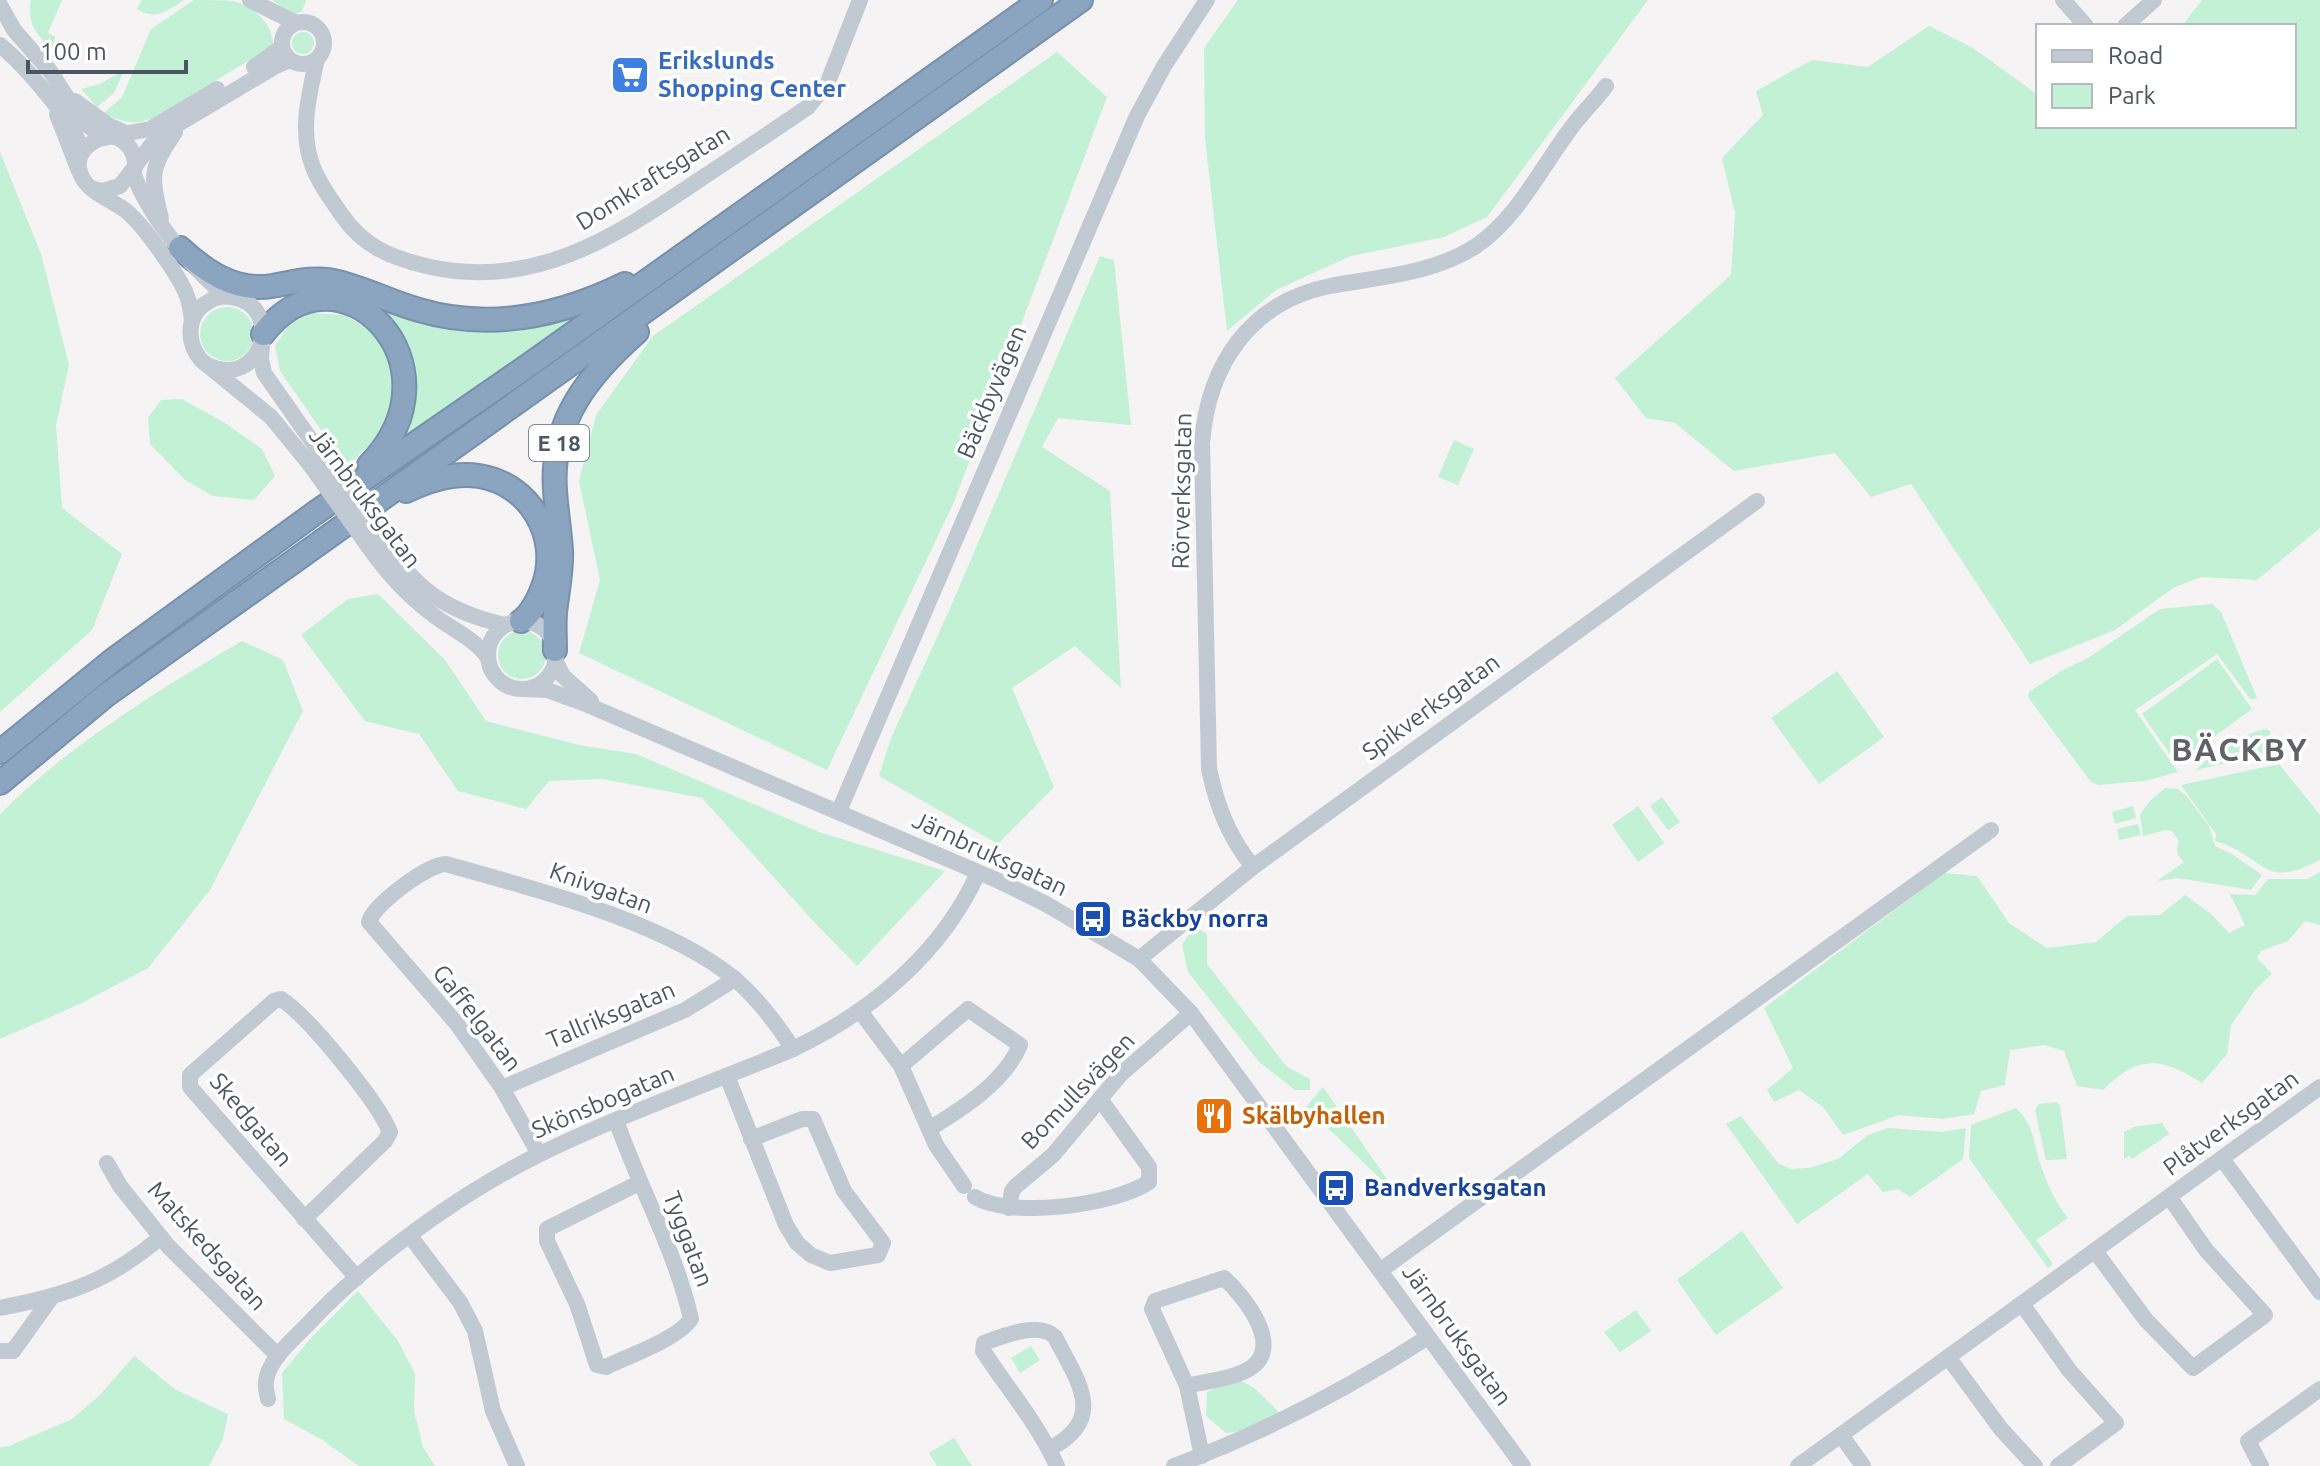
<svg xmlns="http://www.w3.org/2000/svg" width="2320" height="1466" viewBox="0 0 2320 1466" font-family="Ubuntu,sans-serif">
<style>
.green{fill:#c3f1d5}
.lines{fill:none;stroke-linecap:round;stroke-linejoin:round}
.highway-casing{stroke:#7690ad;stroke-width:26}
.minor{stroke:#c1cad2;stroke-width:16}
.highway{stroke:#8ba5c1;stroke-width:22}
.minor-bridge{stroke:#c1cad2;stroke-width:16}
.labels{text-anchor:middle;stroke-width:7;stroke-linejoin:round;paint-order:stroke}
.shield{fill:#fff;stroke:#808990;stroke-width:2}
.shield-label{font-size:22px;font-weight:bold;fill:#4a5661}
.shop-label{font-size:24px;font-weight:bold;fill:#366cbe;stroke:#fff;text-anchor:start}
.street-label{font-size:24px;fill:#4a5661;stroke:#fff}
.transit-label{font-size:24px;font-weight:bold;fill:#164399;stroke:#fff;text-anchor:start}
.food-label{font-size:24px;font-weight:bold;fill:#c56008;stroke:#fff;text-anchor:start}
.district-label{font-size:32px;font-weight:bold;letter-spacing:2px;fill:#5f6368;stroke:#fff}
</style>
<rect width="100%" height="100%" fill="#f5f3f3"/>
<g class="green">
<path d="M31,0h31l-14,33 7,4 -2,13c-16,-14 -27,-28 -22,-50z"/>
<path d="M142,0h42c-17,11 -28,21 -47,9z"/>
<path d="M194,0c13,0 27,0 39,1 21,5 41,24 40,45l-119,72c-19,7 -32,5 -50,-5l18,-16 29,-68z"/>
<polygon points="272,0 306,0 306,1 302,11 294,15"/>
<polygon points="1238,0 1648,0 1487,217 1444,237 1351,256 1276,290 1227,331 1205,138 1204,48"/>
<polygon points="2202,0 2320,0 2320,528 2257,580 2201,577 2173,588 2115,630 2030,664 1911,484 1871,497 1835,453 1734,471 1675,423 1646,418 1615,378 1731,275 1735,213 1722,158 1763,115 1756,91 1812,60 1868,67 1929,26 1973,48 2038,95 2038,126 2294,126 2294,26 2182,26"/>
<circle cx="303" cy="43" r="11"/>
<polygon points="1057,52 1107,97 954,502 827,770 579,653 600,580 579,481 596,415 653,336"/>
<polygon points="124,70 114,93 97,107 81,89 100,84"/>
<polygon points="0,152 41,254 69,365 56,425 62,508 122,554 92,630 0,712"/>
<polygon points="1100,256 1114,260 1131,425 1058,418 1042,447 1110,491 1121,688 1075,646 1012,688 1054,787 998,844 879,776 891,738 949,611"/>
<polygon points="325,290 416,317 595,307 391,450 414,385 413,362 405,340 386,317 293,299 292,296"/>
<circle cx="227" cy="334" r="27"/>
<polygon points="311,313 344,315 377,334 394,369 393,406 382,432 347,467 280,371 275,346 288,326"/>
<polygon points="182,399 225,423 262,449 275,476 254,500 213,496 185,480 150,444 148,418 161,400"/>
<polygon points="1454,440 1474,449 1458,485 1438,477"/>
<polygon points="378,594 445,660 486,721 579,745 636,754 819,832 945,871 857,966 815,923 702,798 603,779 549,781 526,809 458,791 419,734 365,721 301,635 348,599"/>
<polygon points="2212,604 2221,612 2257,698 2251,700 2217,654 2135,710 2178,772 2145,781 2098,785 2091,782 2028,697 2029,692 2061,671 2088,658 2160,609"/>
<circle cx="522" cy="655" r="24"/>
<path d="M242,641l41,19 20,51 -93,179 -62,78 -66,35 -82,36v-225c70,-70 157,-123 242,-173z"/>
<polygon points="2217,659 2252,709 2177,764 2142,714"/>
<polygon points="1837,671 1884,737 1819,784 1771,718"/>
<path d="M2265,729l5,2v9l-10,15 -64,15c18,-20 43,-34 69,-41z"/>
<path d="M2279,764l41,51v45c-59,31 -54,-4 -105,-19l1,-7 -35,-49z"/>
<path d="M2165,788l13,1 10,9 21,28 6,20 17,8 30,21 -11,15 -73,-12 -21,3 27,-19c-7,-7 -9,-12 -5,-21l-7,-10 -6,-1 -23,6 -3,-21 9,-13z"/>
<polygon points="1662,797 1680,822 1668,830 1650,806"/>
<polygon points="1638,806 1664,843 1638,862 1612,825"/>
<polygon points="2133,806 2136,818 2115,824 2112,812"/>
<polygon points="2138,824 2141,835 2119,840 2117,829"/>
<path d="M2320,872v53l-15,-4 -17,20 -27,10 -4,7 15,16 -16,15 -25,36 -4,29 -25,29c-40,-26 -64,-29 -99,7l-26,-4 -13,-35 -20,-6 -34,5 -5,35 -24,6 -7,23 -32,5 -43,-4 -56,20 -19,-27 -25,-18 -25,12 -7,-12 26,-22 -29,-60 180,-135 33,3 32,47 38,25 49,-6 31,-26 33,-1 25,-20 25,18 19,20 16,-8 -15,-31 25,1 13,-16h40z"/>
<polygon points="1201,930 1207,934 1207,964 1287,1067 1310,1079 1310,1090 1295,1090 1259,1062 1188,972 1182,945 1190,933"/>
<polygon points="1323,1087 1391,1185 1385,1183 1306,1107"/>
<polygon points="2056,1102 2060,1105 2067,1159 2046,1160 2035,1110 2039,1104"/>
<path d="M2016,1108c17,17 17,30 23,52 7,21 15,41 29,58l-32,22 17,24 -5,4 -79,-110 2,-33z"/>
<polygon points="1741,1116 1778,1163 1790,1169 1809,1168 1838,1159 1868,1135 1888,1128 1942,1132 1966,1128 1963,1159 1910,1197 1898,1189 1883,1192 1868,1174 1797,1224 1726,1124"/>
<polygon points="2162,1123 2169,1134 2132,1159 2129,1156 2124,1159 2124,1132 2134,1127"/>
<polygon points="1742,1231 1783,1288 1716,1335 1677,1280"/>
<polygon points="358,1291 398,1341 415,1374 414,1411 423,1447 435,1466 359,1466 321,1439 284,1419 282,1373 310,1339"/>
<polygon points="1636,1310 1651,1331 1620,1352 1604,1332"/>
<polygon points="1031,1346 1040,1360 1020,1373 1011,1358"/>
<polygon points="134,1356 176,1390 228,1414 223,1439 209,1466 0,1466 0,1447 9,1446 72,1419 100,1395"/>
<polygon points="1236,1378 1254,1388 1280,1413 1249,1430 1226,1433 1206,1416 1207,1392"/>
<polygon points="954,1438 972,1466 937,1466 929,1453"/>
</g>
<g class="lines">
<defs>
<g id="highway">
<path d="M180,248c26,24 55,44 92,38 22,-4 44,-10 66,-4 28,7 53,20 81,28 71,21 141,6 206,-26"/>
<path d="M263,334c75,-99 204,31 106,131"/>
<path d="M406,491c23,-11 48,-19 73,-15 51,8 81,60 65,108 -5,14 -11,28 -23,37"/>
<path d="M555,650c0,-12 -1,-25 0,-37 2,-20 7,-41 6,-62 -1,-20 -5,-41 -6,-61 -5,-68 34,-116 82,-158"/>
<polyline points="0,752 113,660 315,513 529,365 1041,0"/>
<polyline points="0,783 105,696 1081,0"/>
</g>
</defs>
<use href="#highway" class="highway-casing"/>
<g class="minor">
<polyline points="250,0 296,23"/>
<polyline points="2063,0 2086,26"/>
<polyline points="0,5 14,30 50,71 83,122 104,138"/>
<circle cx="303" cy="43" r="21"/>
<polyline points="2125,26 2154,0"/>
<path d="M0,45c23,19 78,80 82,108"/>
<path d="M317,59c-8,35 -18,73 -4,108 6,17 18,32 28,47 22,32 48,43 85,52 106,25 187,-28 270,-84 38,-25 75,-50 112,-75l20,-25 32,-82"/>
<polyline points="254,67 282,47"/>
<polyline points="75,101 108,125 126,133"/>
<polyline points="57,114 79,171"/>
<polyline points="112,136 150,129 217,89"/>
<path d="M135,168c1,-15 -6,-25 -19,-31 -21,-2 -45,15 -35,38 6,16 30,25 44,35 18,14 54,65 62,86 3,8 4,17 5,25"/>
<path d="M133,172c14,42 59,97 93,124"/>
<polyline points="94,189 102,191 120,186 152,144 173,127 274,67 290,60"/>
<path d="M161,219c-10,-45 -12,-48 14,-87"/>
<polyline points="262,345 261,359 264,373 325,460"/>
<path d="M207,365c56,26 79,-59 25,-68 -8,-1 -17,0 -24,5 -22,12 -22,40 -7,58l70,57 40,49"/>
<path d="M380,537c36,52 64,74 125,88"/>
<path d="M368,546c18,26 39,49 64,68 19,15 40,23 55,42"/>
<circle cx="522" cy="655" r="34"/>
<polyline points="555,660 563,676 591,701"/>
<polyline points="524,689 547,690 583,703 999,881 1046,904 1139,959 1191,1013 1523,1466"/>
<polyline points="839,811 1137,116 1164,66 1207,0"/>
<path d="M1253,867c-24,-30 -36,-60 -44,-98l-7,-326c6,-78 48,-141 128,-157 49,-9 103,-12 146,-40 42,-29 65,-78 95,-118 11,-15 24,-27 35,-42"/>
<polyline points="1139,959 1253,867 1757,501"/>
<polyline points="860,1011 901,1066 936,1145 964,1186"/>
<path d="M901,1066l67,-57 52,36c-15,37 -58,64 -91,84"/>
<polyline points="727,1076 786,1225 797,1243 811,1255 830,1263 878,1255 883,1243 844,1191 813,1119 802,1119 751,1139"/>
<polyline points="502,1088 685,1010 735,979"/>
<path d="M616,1120c23,67 59,129 75,199 -13,20 -63,37 -85,48l-9,-2 -20,-61 -30,-63v-12l92,-46"/>
<path d="M539,1154l-37,-66 -45,-64 -88,-102c4,-17 59,-58 77,-58 88,25 218,57 289,115 23,20 42,45 58,70"/>
<polyline points="2223,1160 2320,1292"/>
<polyline points="107,1163 120,1186 168,1246 278,1356"/>
<path d="M975,1197c36,22 140,8 174,-15v-15l-49,-68"/>
<polyline points="1009,1208 1012,1191 1016,1186 1053,1155 1120,1075 1191,1013"/>
<path d="M304,1219l81,-78 5,-9c-12,-30 -82,-116 -109,-133l-7,2 -84,74v12l167,191"/>
<polyline points="410,1236 460,1302 475,1331 493,1411 517,1466"/>
<polyline points="2095,1251 2146,1320 2193,1368 2265,1315 2206,1250 2170,1198"/>
<polyline points="1381,1270 1991,830"/>
<polyline points="2022,1304 2069,1370 2116,1423 2058,1466"/>
<path d="M0,1308c67,-13 108,-26 161,-71"/>
<polyline points="0,1351 13,1351 51,1298"/>
<polyline points="1948,1357 2001,1429 2035,1466"/>
<path d="M1187,1386c19,-5 48,-7 65,-19 31,-22 -8,-71 -28,-89l-69,23 -3,8 35,77 15,70"/>
<path d="M268,1399c-1,-5 -3,-13 -2,-18 3,-23 28,-42 43,-58 60,-64 152,-130 231,-169 82,-40 169,-70 253,-105 78,-37 149,-96 185,-176"/>
<polyline points="1841,1435 1863,1466"/>
<path d="M1049,1449c59,-30 29,-67 6,-112 -15,-16 -52,-1 -71,6l-1,8c25,38 55,73 74,115"/>
<path d="M1174,1466c92,-34 172,-76 254,-129"/>
<polyline points="1798,1466 2320,1087"/>
<polyline points="2261,1466 2248,1441 2320,1389"/>
</g>
<use href="#highway" class="highway"/>
<g class="minor-bridge">
<polyline points="325,460 380,537"/>
<polyline points="311,466 368,546"/>
</g>
</g>
<defs>
<symbol id="supermarket-square" viewBox="-11 -11 22 22"><rect x="-9" y="-9" width="18" height="18" rx="4" fill="#3f7fe0" stroke="#fff"/><path d="M-6-5.5h2.5l.6 2H6L4.5 2H-2.5L-4.4-4H-6ZM-1.5 3.2a1.3 1.3 0 1 0 .1 0ZM3 3.2a1.3 1.3 0 1 0 .1 0Z" fill="#fff"/></symbol>
<symbol id="bus-square" viewBox="-11 -11 22 22"><rect x="-9" y="-9" width="18" height="18" rx="4" fill="#1a4fb4" stroke="#fff"/><path d="M-5-6H5V4H4V6H2V4H-2V6H-4V4H-5ZM-3.5-4V0h7V-4ZM-3.5 1.2v1.5H-2V1.2ZM2 1.2v1.5H3.5V1.2Z" fill="#fff"/></symbol>
<symbol id="restaurant-square" viewBox="-11 -11 22 22"><rect x="-9" y="-9" width="18" height="18" rx="4" fill="#e8710a" stroke="#fff"/><path d="M-5-6h1v4h1v-4h1v4h1v-4h1v5L-1.5 .5V6h-2V.5L-5-1ZM5-6V6H3V1.5H1.5Q1.5-4 5-6Z" fill="#fff"/></symbol>
</defs>
<g fill-rule="evenodd">
<use href="#supermarket-square" x="608" y="53" width="44" height="44"/>
<use href="#bus-square" x="1071" y="897" width="44" height="44"/>
<use href="#restaurant-square" x="1192" y="1094" width="44" height="44"/>
<use href="#bus-square" x="1314" y="1166" width="44" height="44"/>
</g>
<g class="labels">
<rect class="shield" x="529" y="425" width="60" height="36" rx="6"/>
<g class="shield-label">
<text x="559" y="451">E 18</text>
</g>
<g class="shop-label">
<text x="658" y="69">Erikslunds<tspan x="658" dy="28">Shopping Center</tspan></text>
</g>
<g class="street-label">
<text transform="translate(653 178) rotate(-32)" y="8">Domkraftsgatan</text>
<text transform="translate(992 392) rotate(-67)" y="8">Bäckbyvägen</text>
<text transform="translate(1182 491) rotate(-89)" y="8">Rörverksgatan</text>
<text transform="translate(365 498) rotate(53)" y="8">Järnbruksgatan</text>
<text transform="translate(1431 707) rotate(-36)" y="8">Spikverksgatan</text>
<text transform="translate(990 854) rotate(25)" y="8">Järnbruksgatan</text>
<text transform="translate(601 888) rotate(20)" y="8">Knivgatan</text>
<text transform="translate(611 1015) rotate(-23)" y="8">Tallriksgatan</text>
<text transform="translate(477 1018) rotate(52)" y="8">Gaffelgatan</text>
<text transform="translate(1078 1091) rotate(-46)" y="8">Bomullsvägen</text>
<text transform="translate(603 1102) rotate(-23)" y="8">Skönsbogatan</text>
<text transform="translate(251 1120) rotate(50)" y="8">Skedgatan</text>
<text transform="translate(2231 1123) rotate(-36)" y="8">Plåtverksgatan</text>
<text transform="translate(688 1239) rotate(69)" y="8">Tyggatan</text>
<text transform="translate(207 1246) rotate(48)" y="8">Matskedsgatan</text>
<text transform="translate(1457 1335) rotate(54)" y="8">Järnbruksgatan</text>
</g>
<g class="transit-label">
<text x="1121" y="927">Bäckby norra</text>
<text x="1364" y="1196">Bandverksgatan</text>
</g>
<g class="food-label">
<text x="1242" y="1124">Skälbyhallen</text>
</g>
<g class="district-label">
<text x="2240" y="761">BÄCKBY</text>
</g>
</g>
<rect x="2036" y="24" width="260" height="104" fill="#ffffff" stroke="#b7bbc0" stroke-width="2"/>
<rect x="2052" y="50" width="40" height="12" fill="#c1cad2" stroke="#b7bbc0" stroke-width="2"/>
<text x="2108" y="64" font-size="24" fill="#4a5661">Road</text>
<rect x="2052" y="84" width="40" height="24" fill="#c3f1d5" stroke="#b7bbc0" stroke-width="2"/>
<text x="2108" y="104" font-size="24" fill="#4a5661">Park</text>
<path d="M28 60v12h158v-12" fill="none" stroke="#4a5661" stroke-width="4"/>
<text x="40" y="60" font-size="24" fill="#4a5661" stroke="#ffffff" stroke-width="6" paint-order="stroke">100 m</text>
</svg>
